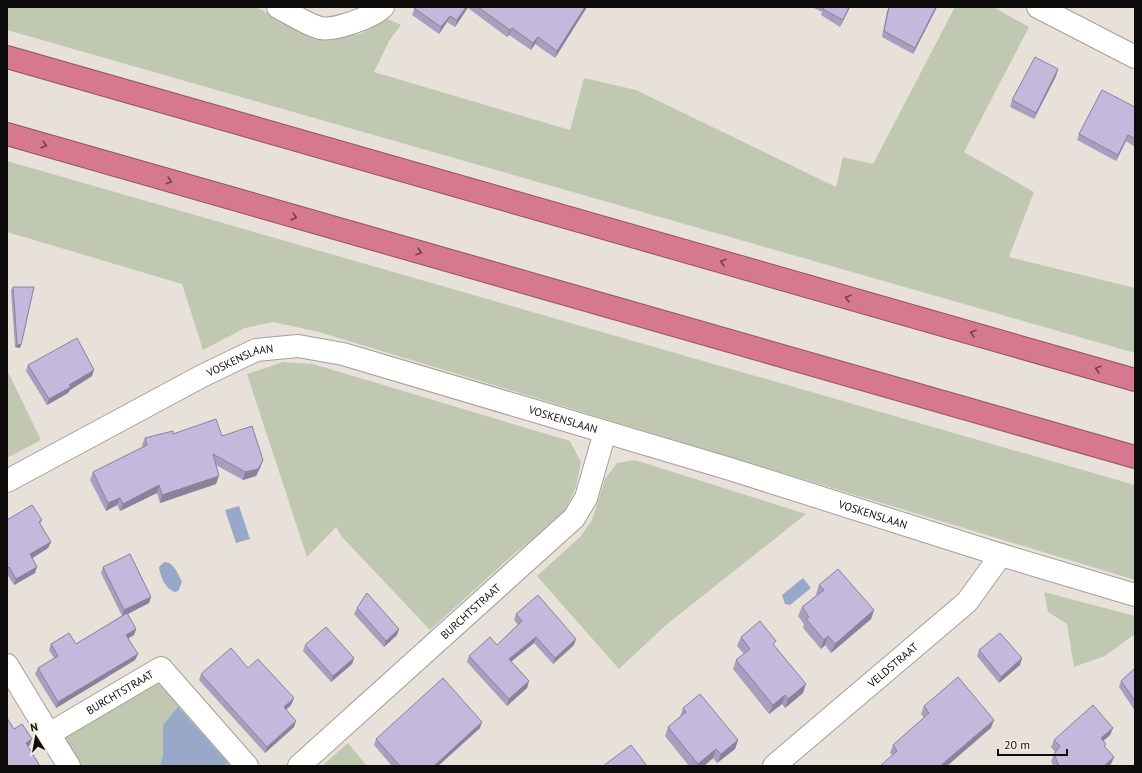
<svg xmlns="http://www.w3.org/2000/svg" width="1142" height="773" viewBox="0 0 1142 773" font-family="'PT Sans',sans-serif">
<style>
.green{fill:#c0c8b2}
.water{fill:#97a8c9}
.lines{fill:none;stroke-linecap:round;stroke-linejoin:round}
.minor-casing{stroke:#a49e97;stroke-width:24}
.highway-casing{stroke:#905261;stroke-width:24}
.minor{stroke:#fff;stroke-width:22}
.highway{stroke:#d67890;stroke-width:22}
.wall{fill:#a79fbe}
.shaded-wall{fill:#88829b}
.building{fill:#c2b9dd;stroke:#88829b}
.oneway{stroke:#72424d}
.labels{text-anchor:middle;stroke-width:3.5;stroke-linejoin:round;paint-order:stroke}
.street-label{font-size:11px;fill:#0e0c0a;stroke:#f5eee7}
</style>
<rect width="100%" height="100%" fill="#e8e1da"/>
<g class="green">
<polygon points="7,7 256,7 311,35 340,37 360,34 388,19 401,25 389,41 374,72 570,130 584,78 636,90 836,187 843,157 873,164 955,7 993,7 1029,27 964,152 1034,192 1009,257 1135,288 1135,353 7,30"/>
<polygon points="7,161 1135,485 1135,580 319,332 273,322 245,328 203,350 182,284 7,232"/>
<polygon points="283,362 313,364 570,441 581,462 576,487 563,516 515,553 430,630 342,537 336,527 307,557 247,374"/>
<polygon points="7,370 41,440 7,458"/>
<polygon points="635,460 806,514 666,625 619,669 537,576 581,536 592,520 605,479 617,463"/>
<polygon points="1044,592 1135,616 1135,634 1105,656 1074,667 1067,624 1048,612"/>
<polygon points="152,683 165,685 236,766 224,766 227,763 163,725 163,755 160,766 78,766 64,744 65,736"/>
<polygon points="348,743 367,766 322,766"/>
</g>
<g class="water">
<polygon points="239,506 250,539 236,543 225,510"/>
<path d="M164,562c10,0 13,11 18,19l-3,9 -3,2c-10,-1 -16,-16 -17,-25z"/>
<polygon points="803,578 811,588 790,605 785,604 782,595"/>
<polygon points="178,707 228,763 224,766 160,766 163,755 163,725"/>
</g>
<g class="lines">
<defs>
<g id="minor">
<path d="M278,7c13,7 28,17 42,21 15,3 52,-11 63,-21"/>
<polyline points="1038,7 1135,57"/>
<path id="s1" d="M7,481l195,-105 54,-26 42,-4 45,8 387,115 271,86 134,40"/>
<path id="s2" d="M7,665l42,69 112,-66 86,98"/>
<polyline points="49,734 69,766"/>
<path id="s3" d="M299,766l275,-248 12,-20 19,-66"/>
<path id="s4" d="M774,766l193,-164 34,-47"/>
</g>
<g id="highway">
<polyline points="7,57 1135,380"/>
<polyline points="7,134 1135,457"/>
</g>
</defs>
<use href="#minor" class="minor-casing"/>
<use href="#highway" class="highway-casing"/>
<use href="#minor" class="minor"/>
<use href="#highway" class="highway"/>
</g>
<g class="wall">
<polygon points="415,7 587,7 555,58 535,44 531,50 509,35 507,37 468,8 455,27 447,22 439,34 412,15"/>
<polygon points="812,7 850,7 840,27 821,15 822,12"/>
<polygon points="889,7 937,7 913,54 882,37 887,11"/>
<polygon points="1058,69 1056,76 1034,119 1010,107 1012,100"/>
<polygon points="1135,107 1135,147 1126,141 1116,161 1077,140 1079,134"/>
<polygon points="13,287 21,345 20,348 15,347 11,290"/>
<polygon points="28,365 92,376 70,390 68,393 47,405 26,371"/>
<polygon points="173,434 222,436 263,460 260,468 256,476 243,480 216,465 216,484 160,503 157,493 120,511 117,505 106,511 90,480 93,472 143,447 142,445 145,438"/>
<polygon points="7,520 42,520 40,524 51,542 48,548 32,558 35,573 14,585 7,574"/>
<polygon points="103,567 151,597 149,603 127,614 136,629 134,635 128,638 138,654 135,660 56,708 35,674 38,668 54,658 49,650 51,644 76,644 122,616 101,573"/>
<polygon points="819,585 874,610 871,619 831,653 825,645 821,649 803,628 804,624 798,616 802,607 817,595 816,594"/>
<polygon points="357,608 399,629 397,635 384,647 354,614"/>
<polygon points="516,614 574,645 553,664 534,643 511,661 529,681 527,688 507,706 467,662 469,656 497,645 518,625 514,620"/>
<polygon points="741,637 774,646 803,693 785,708 782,704 769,714 733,669 736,660 744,654 737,646"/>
<polygon points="305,645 354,658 352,664 331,682 303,651"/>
<polygon points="979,650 1020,665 999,683 977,656"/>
<polygon points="248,668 294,698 291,705 286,710 294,727 265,753 199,680 201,674"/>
<polygon points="1135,668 1135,711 1119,687 1121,681"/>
<polygon points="924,706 991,728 892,755 890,753 893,745 924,718 921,714"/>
<polygon points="683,708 738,740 735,749 717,763 713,758 704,766 689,766 665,736 668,727 680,717"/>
<polygon points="480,728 438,766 392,766 374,745 376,739"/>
<polygon points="1113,728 1110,735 1103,741 1106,744 1105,747 1114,757 1111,764 1109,766 1053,766 1051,761 1054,754 1055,752 1051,747 1054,740"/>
</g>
<g class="shaded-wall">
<polygon points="466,7 468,7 455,27 457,20"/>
<polygon points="585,7 587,7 555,58 557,51"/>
<polygon points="849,7 850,7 840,27 843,20"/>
<polygon points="936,7 937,7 913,54 915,48"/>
<polygon points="450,16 447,22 439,34 441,27"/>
<polygon points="512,28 509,35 507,37 510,30"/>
<polygon points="538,37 535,44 531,50 533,43"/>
<polygon points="1058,69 1056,76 1034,119 1036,113"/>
<polygon points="1128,135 1126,141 1116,161 1118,155"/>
<polygon points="17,344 21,345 20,348 15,347"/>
<polygon points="94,370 92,376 70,390 68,393 47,405 49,399 69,385"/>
<polygon points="263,460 260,468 256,476 243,480 245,472"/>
<polygon points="219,476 216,484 160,503 162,495"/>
<polygon points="159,485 157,493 120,511 123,504"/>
<polygon points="120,498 117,505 106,511 108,503"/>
<polygon points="51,542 48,548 28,561 30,554"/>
<polygon points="37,567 35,573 14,585 16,579"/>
<polygon points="151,597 149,603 122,617 124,610"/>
<polygon points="874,610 871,619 831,653 835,644"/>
<polygon points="136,629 134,635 124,641 126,635"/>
<polygon points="399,629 397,635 384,647 386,641"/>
<polygon points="828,636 825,645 821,649 824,640"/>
<polygon points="536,637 534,643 507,665 509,659"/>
<polygon points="576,639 574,645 553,664 555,658"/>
<polygon points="138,654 135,660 56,708 58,702"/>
<polygon points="354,658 352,664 331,682 333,676"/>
<polygon points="1022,658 1020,665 999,683 1001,677"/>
<polygon points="529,681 527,688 507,706 509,699"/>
<polygon points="806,684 803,693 785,708 788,699"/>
<polygon points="785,695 782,704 769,714 773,705"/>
<polygon points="294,698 291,705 281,714 284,707"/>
<polygon points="994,720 991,728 947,766 940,766"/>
<polygon points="296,721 294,727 265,753 267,747"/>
<polygon points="482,722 480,728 438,766 434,766"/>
<polygon points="1113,728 1110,735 1099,745 1101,738"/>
<polygon points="32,739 30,745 24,749 26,743"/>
<polygon points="738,740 735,749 717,763 721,754"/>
<polygon points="716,749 713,758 704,766 697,766 698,764"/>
<polygon points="1114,757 1111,764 1109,766 1104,766"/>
</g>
<g class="building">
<polygon points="415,7 466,7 457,20 450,16 441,27 414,8"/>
<polygon points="478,7 585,7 557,51 538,37 533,43 512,28 510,30"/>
<polygon points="824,7 849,7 843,20 823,9"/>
<polygon points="889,7 936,7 915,48 884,31"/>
<polygon points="1035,57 1058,69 1036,113 1012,100"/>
<polygon points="1102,90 1135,107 1135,139 1128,135 1118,155 1079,134"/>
<polygon points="13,287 34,287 21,345 17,344"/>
<polygon points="77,338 94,370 69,385 71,387 49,399 28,365"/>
<polygon points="216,419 222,436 252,426 263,460 258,469 245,472 213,454 219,476 162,495 159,485 123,504 120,498 108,503 93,472 147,445 145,438 173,431 173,434"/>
<polygon points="32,505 42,520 39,522 51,542 30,554 37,567 16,579 9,567 7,568 7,520"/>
<polygon points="130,554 151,597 124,610 103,567"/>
<polygon points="838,569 874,610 835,644 828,636 824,640 806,619 809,617 802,607 824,590 819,585"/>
<polygon points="367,593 399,629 386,641 357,608"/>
<polygon points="538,595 576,639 555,658 536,637 509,659 529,681 509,699 469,656 490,637 497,645 522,621 516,614"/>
<polygon points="127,613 136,629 126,635 138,654 58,702 38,668 58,656 51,644 69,633 76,644"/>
<polygon points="760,621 776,641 773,644 806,684 788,699 785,695 773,705 736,660 750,649 741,637"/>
<polygon points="326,627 354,658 333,676 305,645"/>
<polygon points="1000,633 1022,658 1001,677 979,650"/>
<polygon points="231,648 248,668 258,659 294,698 284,707 296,721 267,747 201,674"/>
<polygon points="1135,668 1135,701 1121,681"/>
<polygon points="958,677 994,720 940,766 880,766 897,751 893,745 929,713 924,706"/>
<polygon points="443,678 482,722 434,766 400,766 376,739"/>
<polygon points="700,694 738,740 721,754 716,749 698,764 668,727 686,712 683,708"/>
<polygon points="1093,705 1113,728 1101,738 1106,744 1104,746 1114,757 1104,766 1059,766 1054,754 1060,746 1054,740"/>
<polygon points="7,718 14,729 22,724 32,739 26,743 40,766 7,766"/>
<polygon points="631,745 647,766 603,766"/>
</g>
<defs><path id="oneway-chevron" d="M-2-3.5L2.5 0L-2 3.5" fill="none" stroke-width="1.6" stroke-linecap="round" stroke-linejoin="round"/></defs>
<g class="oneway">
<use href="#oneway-chevron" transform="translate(44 145) rotate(16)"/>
<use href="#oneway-chevron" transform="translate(169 181) rotate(16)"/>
<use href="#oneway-chevron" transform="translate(294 217) rotate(16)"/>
<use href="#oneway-chevron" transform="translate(419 252) rotate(16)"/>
<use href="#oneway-chevron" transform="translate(723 262) rotate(-164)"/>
<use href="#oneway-chevron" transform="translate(848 298) rotate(-164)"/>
<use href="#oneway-chevron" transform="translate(973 333) rotate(-164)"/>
<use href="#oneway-chevron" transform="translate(1098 369) rotate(-164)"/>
</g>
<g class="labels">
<g class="street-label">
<text dy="4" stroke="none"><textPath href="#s1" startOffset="263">VOSKENSLAAN</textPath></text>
<text dy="4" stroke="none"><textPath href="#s1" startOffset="599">VOSKENSLAAN</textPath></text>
<text dy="4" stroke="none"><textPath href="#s1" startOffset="923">VOSKENSLAAN</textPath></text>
<text dy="4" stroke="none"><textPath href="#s3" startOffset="231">BURCHTSTRAAT</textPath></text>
<text dy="4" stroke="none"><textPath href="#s4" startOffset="156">VELDSTRAAT</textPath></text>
<text dy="4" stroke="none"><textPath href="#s2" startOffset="163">BURCHTSTRAAT</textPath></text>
</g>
</g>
<rect width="1142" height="773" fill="none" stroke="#0e0c0a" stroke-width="16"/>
<g transform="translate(36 737) rotate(349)" stroke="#f5eee7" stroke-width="3" paint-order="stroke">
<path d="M0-3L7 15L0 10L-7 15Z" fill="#0e0c0a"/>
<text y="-6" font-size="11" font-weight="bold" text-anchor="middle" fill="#0e0c0a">N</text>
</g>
<path d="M998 749v6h69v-6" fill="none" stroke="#0e0c0a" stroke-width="2"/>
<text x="1004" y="749" font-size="12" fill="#0e0c0a" stroke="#f5eee7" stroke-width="3" paint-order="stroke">20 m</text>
</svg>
